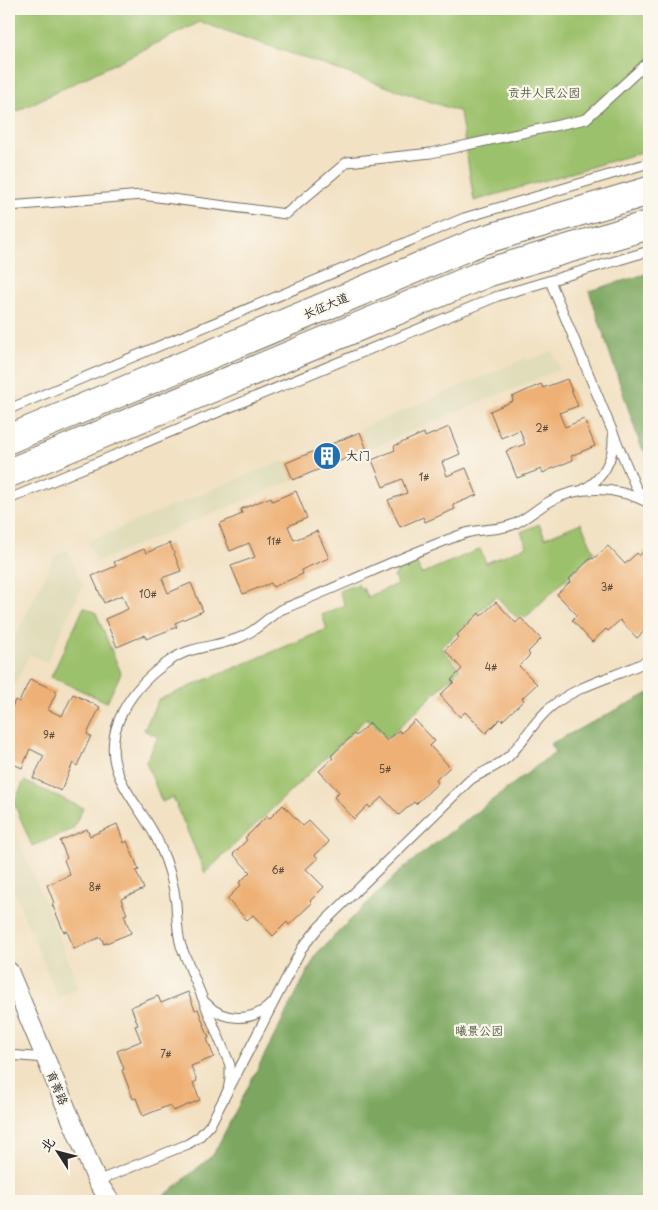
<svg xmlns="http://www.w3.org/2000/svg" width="658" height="1210" viewBox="0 0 658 1210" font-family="'Playpen Sans','LXGW WenKai TC',sans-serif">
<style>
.built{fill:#e0ddbb}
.green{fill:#9cc16c;stroke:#64764c}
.forest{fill:#7da760;stroke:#546946}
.building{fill:#eeb074}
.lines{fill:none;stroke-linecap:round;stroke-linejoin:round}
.service-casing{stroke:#716b60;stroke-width:11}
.minor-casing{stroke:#716b60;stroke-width:20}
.primary-casing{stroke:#716b60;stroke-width:30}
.service{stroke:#fff;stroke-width:9}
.minor{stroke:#fff;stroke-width:18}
.primary{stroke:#fff;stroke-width:28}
.labels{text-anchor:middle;stroke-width:4.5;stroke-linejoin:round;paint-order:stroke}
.number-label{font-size:10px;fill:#5c4c3d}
.park-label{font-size:12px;fill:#4d583e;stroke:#fbf7ec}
.street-label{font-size:12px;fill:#2b2b2b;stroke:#fbf7ec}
.poi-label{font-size:12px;fill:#2b2b2b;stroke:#fbf7ec;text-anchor:start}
</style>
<rect width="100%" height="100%" fill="#fbf7ec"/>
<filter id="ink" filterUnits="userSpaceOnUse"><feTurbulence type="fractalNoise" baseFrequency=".02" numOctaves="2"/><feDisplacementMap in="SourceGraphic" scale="10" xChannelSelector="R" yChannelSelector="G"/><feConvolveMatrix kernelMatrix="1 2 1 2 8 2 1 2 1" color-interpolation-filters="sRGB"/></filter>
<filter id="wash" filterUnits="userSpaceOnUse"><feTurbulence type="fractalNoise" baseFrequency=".0096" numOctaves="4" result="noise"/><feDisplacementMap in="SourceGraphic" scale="20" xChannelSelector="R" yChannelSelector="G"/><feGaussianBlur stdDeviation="1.12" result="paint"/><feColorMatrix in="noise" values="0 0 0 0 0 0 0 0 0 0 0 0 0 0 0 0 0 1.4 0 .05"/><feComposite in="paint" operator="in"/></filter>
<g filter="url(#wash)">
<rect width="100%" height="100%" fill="#f2e1c3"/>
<g class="built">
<polygon points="552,351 560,369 367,450 359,429 527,358 528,361"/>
<polygon points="284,460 293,480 97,562 88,541"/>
<polygon points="68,550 83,586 47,662 29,654 9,697 9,650 54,556"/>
<polygon points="13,827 80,988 58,998 9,879 9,829"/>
</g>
<g class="green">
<polygon points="9,9 649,9 649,150 474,201 460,112 200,22 9,115"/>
<polygon points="581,523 594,552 525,618 521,615 517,618 496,596 441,648 460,669 387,739 367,718 205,873 173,797 162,802 146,762 158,737 144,730 158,700 327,629 322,615 345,605 339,591 358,584 360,589 363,588 367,597 397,584 394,576 397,574 395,568 416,560 421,574 480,549 486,563 527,546 521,532 539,524 545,538"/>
<polygon points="84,607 96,613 121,673 107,702 51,677"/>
<polygon points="24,781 83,808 73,829 32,846 14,803"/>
</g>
<g class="forest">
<polygon points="649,273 649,456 641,447 589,291"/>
<polygon points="649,693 649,1201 158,1201 213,1155 317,953 402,869 555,752 550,744"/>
</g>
<g id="blocks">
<g class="building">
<polygon points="567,379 578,406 559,413 565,427 584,419 595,446 571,456 573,460 549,470 543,473 541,469 517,478 506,451 525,444 520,430 501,438 490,411 513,401 512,397 541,384 543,388"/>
<polygon points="449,427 460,454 442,462 447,476 466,468 477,495 453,505 455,509 425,522 423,517 400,527 388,500 407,493 402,479 383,487 372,460 395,450 394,446 424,433 425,437"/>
<polygon points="360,432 367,450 293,480 286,463"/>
<polygon points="296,491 307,518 288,526 294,540 317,531 329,558 301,570 303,574 273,587 271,583 243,594 231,566 255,557 249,543 230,551 219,524 242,514 241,509 271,497 272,501"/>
<polygon points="170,543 181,571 162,578 168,593 191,583 203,611 175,623 177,627 146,639 145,635 117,647 105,619 128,609 122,595 104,603 92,576 116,566 114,562 144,549 146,553"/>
<polygon points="608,546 625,564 637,553 639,556 649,546 649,627 637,638 620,620 608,631 606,629 592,642 572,620 577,615 557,594 571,581 569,579 591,558 593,559"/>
<polygon points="496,602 516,623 521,618 541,639 528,652 530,655 519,666 537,684 522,698 524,700 502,721 500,719 486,733 465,712 460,717 440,695 454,682 451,680 462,669 445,650 459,637 457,635 479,613 481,616"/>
<polygon points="30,679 57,691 48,710 62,716 73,694 100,707 87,734 91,736 77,766 73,763 61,791 33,778 44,756 30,749 22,768 9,762 9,714 15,700 19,702"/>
<polygon points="415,720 435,741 430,746 450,767 436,780 438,783 416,804 414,802 399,815 382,797 370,808 368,805 354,819 334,797 339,792 319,771 333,758 331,756 354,734 356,736 370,723 387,741 399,730 401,733"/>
<polygon points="283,805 303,826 309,821 329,842 315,855 318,858 306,869 324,887 310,901 312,903 289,925 287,922 273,936 253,915 247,920 227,899 241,885 239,883 250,872 233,854 247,840 245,838 267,816 269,819"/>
<polygon points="117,824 124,843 127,841 139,870 136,871 144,889 121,899 127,914 124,915 131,933 104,944 101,937 74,949 67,931 64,932 52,904 54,903 47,885 70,875 64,860 67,858 60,841 87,829 90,836"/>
<polygon points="188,992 195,1010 198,1009 209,1038 207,1039 214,1057 191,1066 197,1081 193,1083 200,1100 173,1111 170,1105 143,1116 136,1098 133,1099 122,1070 124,1069 117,1051 141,1041 135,1026 138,1025 131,1007 158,996 161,1003"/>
</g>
</g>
</g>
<g filter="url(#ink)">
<use href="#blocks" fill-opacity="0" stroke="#716b60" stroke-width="1"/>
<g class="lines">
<defs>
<g id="service">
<polyline points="9,206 142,195 286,214 347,162 431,153 586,119 649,61"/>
<polyline points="550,281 636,488 645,500"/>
<polyline points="9,409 464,218 649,163"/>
<path d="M584,489c18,-9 30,-30 29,-51"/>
<polyline points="9,499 498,296 649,251"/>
<path d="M206,1003c17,19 46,19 64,2"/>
<polyline points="9,1055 45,1058"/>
<path d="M228,1090l2,-11v-14l-49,-119c-4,-14 -4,-27 -5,-42 -2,-19 -8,-40 -16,-58 -10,-25 -29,-44 -40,-68 -22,-47 14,-94 51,-118 20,-14 44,-13 65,-21 18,-6 29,-19 44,-29 62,-24 121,-54 183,-76 16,-6 33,-3 49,-9 13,-5 23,-15 35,-22 33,-20 70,-16 102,0"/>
<path d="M97,1181l91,-37 11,-7 11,-12 92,-177 17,-21 151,-147c13,-9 28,-13 39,-24 16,-16 25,-36 43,-50 29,-23 65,-29 97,-46"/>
</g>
<polyline id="minor" points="9,971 97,1181 110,1201"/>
<g id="primary">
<polyline points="9,439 483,240 649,191"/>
<polyline points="9,473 489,272 649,225"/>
</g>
</defs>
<use href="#service" class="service-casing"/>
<use href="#minor" class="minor-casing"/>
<use href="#primary" class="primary-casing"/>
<use href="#service" class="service"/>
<use href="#minor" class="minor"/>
<use href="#primary" class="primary"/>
</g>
</g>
<defs>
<symbol id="building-disc" viewBox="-11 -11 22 22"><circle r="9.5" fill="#1f6fb2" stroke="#fbf7ec"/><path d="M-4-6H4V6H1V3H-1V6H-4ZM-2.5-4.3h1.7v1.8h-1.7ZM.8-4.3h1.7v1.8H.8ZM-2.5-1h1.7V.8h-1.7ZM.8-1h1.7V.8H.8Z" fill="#fff"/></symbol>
</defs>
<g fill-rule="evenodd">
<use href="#building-disc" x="311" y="440" width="32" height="32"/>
</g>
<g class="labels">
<g class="number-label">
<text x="542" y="432">2#</text>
<text x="424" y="481">1#</text>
<text x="274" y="545">11#</text>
<text x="607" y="591">3#</text>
<text x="148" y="598">10#</text>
<text x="491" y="671">4#</text>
<text x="49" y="739">9#</text>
<text x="385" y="773">5#</text>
<text x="278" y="874">6#</text>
<text x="95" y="891">8#</text>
<text x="166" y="1058">7#</text>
</g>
<g class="park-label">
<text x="544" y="97">贡井人民公园</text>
<text x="479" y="1035">曦景公园</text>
</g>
<g class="street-label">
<text transform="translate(326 306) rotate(-23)" y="4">长征大道</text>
<text transform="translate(57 1088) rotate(67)" y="4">育菁路</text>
</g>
<g class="poi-label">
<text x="346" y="460">大门</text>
</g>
</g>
<rect width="658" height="1210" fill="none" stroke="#fbf7ec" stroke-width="30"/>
<g transform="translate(58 1152) rotate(306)" stroke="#fbf7ec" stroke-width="4" paint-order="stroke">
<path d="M0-4L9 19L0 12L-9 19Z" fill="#2b2b2b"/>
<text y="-8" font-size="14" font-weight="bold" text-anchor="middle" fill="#2b2b2b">北</text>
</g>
</svg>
